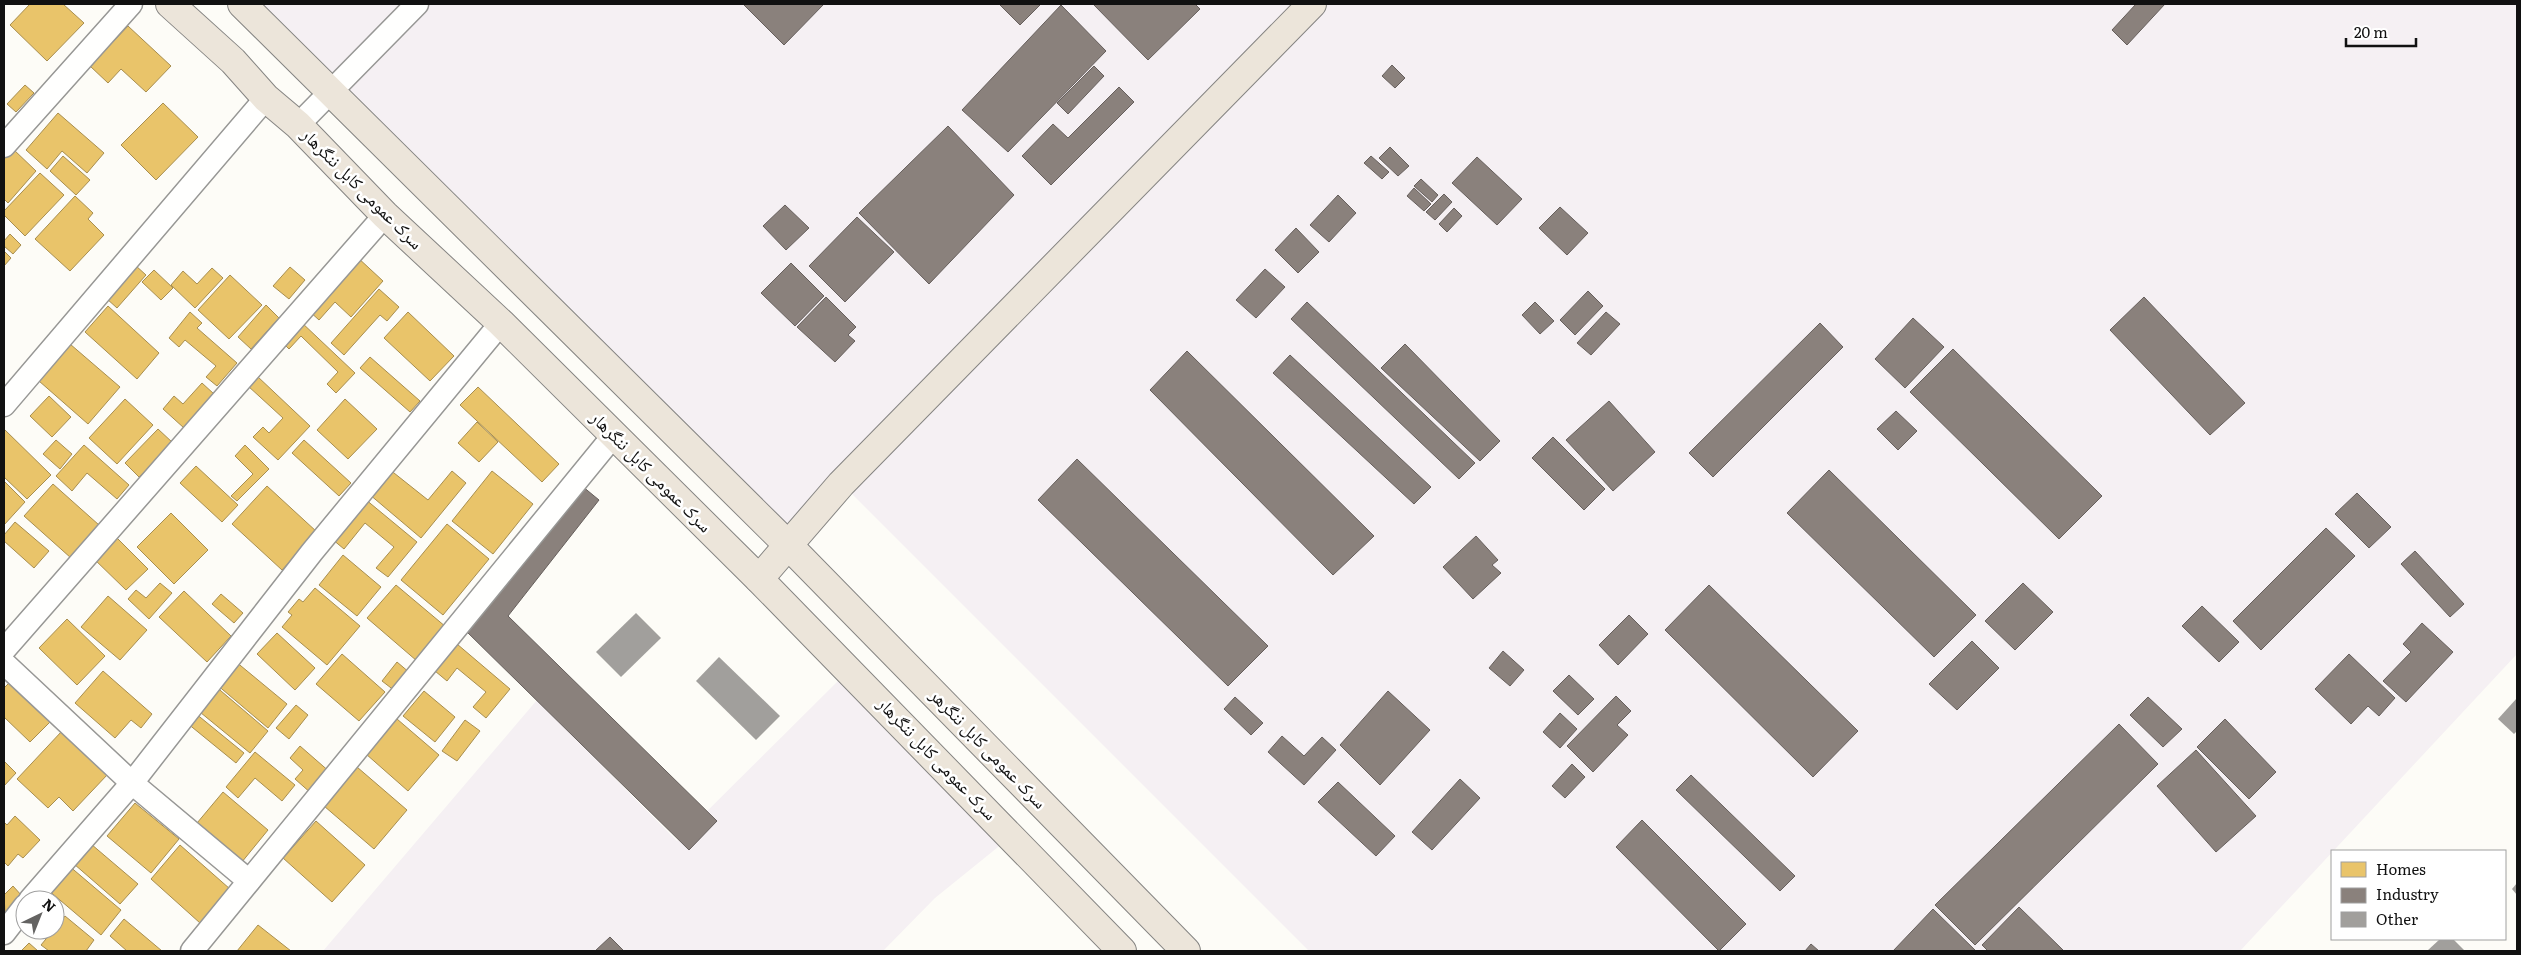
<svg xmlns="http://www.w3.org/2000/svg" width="2521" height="955" viewBox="0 0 2521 955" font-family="Literata,'Noto Naskh Arabic',serif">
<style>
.industrial{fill:#f5f0f3}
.homes{fill:#e9c46a;stroke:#a88e4f}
.industry{fill:#8a817c;stroke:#665f5c}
.building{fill:#a19f9c}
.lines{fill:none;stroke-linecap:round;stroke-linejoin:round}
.minor-casing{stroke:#979795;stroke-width:25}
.trunk-casing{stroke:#858482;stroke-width:30}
.minor{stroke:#fffffe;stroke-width:22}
.trunk{stroke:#ece5da;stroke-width:28}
.labels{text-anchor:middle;stroke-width:5;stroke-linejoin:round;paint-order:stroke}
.street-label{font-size:18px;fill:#111;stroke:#fff}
</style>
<rect width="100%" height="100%" fill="#fdfcf7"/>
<g class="industrial">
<polygon points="242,4 2517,4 2517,654 2240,951 1309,951 842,484 789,546"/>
<polygon points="839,680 1008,839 935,898 883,951 323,951 537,700 677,841"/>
</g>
<g class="homes">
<polygon points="30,4 63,4 84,23 47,61 10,25"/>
<polygon points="128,26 171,66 146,92 121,69 108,83 90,66"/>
<polygon points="25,85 34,93 16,112 7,104"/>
<polygon points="163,103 198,137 156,180 121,145"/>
<polygon points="58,113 104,153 87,173 62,151 47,169 26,150"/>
<polygon points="13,149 36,171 8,203 4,199 4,159"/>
<polygon points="63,156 90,180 76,195 50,171"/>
<polygon points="40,173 64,195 25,236 4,215 4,211"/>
<polygon points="75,196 93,213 88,219 104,235 70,271 35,239"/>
<polygon points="10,234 21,245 13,254 4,246 4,241"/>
<polygon points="4,251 11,258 4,266"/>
<polygon points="356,256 383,281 351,317 335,302 319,320 308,310"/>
<polygon points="135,265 146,275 117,308 106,298"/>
<polygon points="290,267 305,280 289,299 273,286"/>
<polygon points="212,268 223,278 195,308 171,285 183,271 197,284"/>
<polygon points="154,270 173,288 161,300 142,282"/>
<polygon points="230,275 262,305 229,339 198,310"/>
<polygon points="379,289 399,307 387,321 380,315 344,355 331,343"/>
<polygon points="266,305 279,318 251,349 238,337"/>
<polygon points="108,306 159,353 137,379 85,332"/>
<polygon points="190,312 202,323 197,328 237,363 217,386 206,377 216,366 185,340 179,347 169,338"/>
<polygon points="408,312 454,356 430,381 384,338"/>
<polygon points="300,321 355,373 336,393 327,384 338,372 301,336 289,349 281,341"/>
<polygon points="70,344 120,387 88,424 39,381"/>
<polygon points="370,357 420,401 410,412 360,368"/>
<polygon points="257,376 310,426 278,460 253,437 263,427 269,433 283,418 248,386"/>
<polygon points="202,383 214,394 184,428 163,409 174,396 183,404"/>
<polygon points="478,387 559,464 542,482 460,405"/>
<polygon points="49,396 71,417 52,437 30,416"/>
<polygon points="125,399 153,425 117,464 89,438"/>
<polygon points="345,399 377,429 348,459 317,430"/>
<polygon points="477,422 498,442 479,462 458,443"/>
<polygon points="4,429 51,475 27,499 4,477"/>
<polygon points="158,429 173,443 139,477 125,463"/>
<polygon points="56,440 72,454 60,469 43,454"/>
<polygon points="304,440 351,483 339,496 292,453"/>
<polygon points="84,445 129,485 117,499 87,473 72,491 56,476"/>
<polygon points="245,445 269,469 237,501 231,496 253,474 235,456"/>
<polygon points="196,466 238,505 222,522 180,483"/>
<polygon points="389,469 428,500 452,471 466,483 421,538 369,494"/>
<polygon points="492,471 533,504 493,554 452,521"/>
<polygon points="4,481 25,502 4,525"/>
<polygon points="53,484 99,525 71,558 24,516"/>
<polygon points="267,486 317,532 282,570 232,524"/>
<polygon points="365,499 417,542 388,577 376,568 394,547 365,523 344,549 332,539"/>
<polygon points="171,513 208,550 174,584 137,547"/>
<polygon points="15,522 49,551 34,568 4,541 4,535"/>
<polygon points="447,524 489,559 443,615 401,580"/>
<polygon points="113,534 148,569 126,590 91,556"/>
<polygon points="343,555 381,587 357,616 319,585"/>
<polygon points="160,583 172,593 149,619 128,599 136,590 146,598"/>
<polygon points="396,585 446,627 417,661 367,618"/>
<polygon points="315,588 360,626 327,665 282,627 292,615 288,612 299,599 303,602"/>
<polygon points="184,591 231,636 207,662 159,617"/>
<polygon points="221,594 243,613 234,623 212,604"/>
<polygon points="108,596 147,630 120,660 81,627"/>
<polygon points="67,619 105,656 77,685 39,648"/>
<polygon points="277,633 315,668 295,690 257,654"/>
<polygon points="457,644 510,689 486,718 473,707 486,692 457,668 447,681 435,671"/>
<polygon points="342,654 385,692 359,721 316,684"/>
<polygon points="235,661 287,704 268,728 216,684"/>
<polygon points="397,662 410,673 395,691 382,681"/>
<polygon points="103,671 152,714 141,728 131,720 115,738 75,703"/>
<polygon points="14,678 55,717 30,742 4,717 4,688"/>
<polygon points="214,685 268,731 250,753 195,708"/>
<polygon points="424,691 455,717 435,742 403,716"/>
<polygon points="296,705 308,715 289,739 276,728"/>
<polygon points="195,713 244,753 236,763 187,723"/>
<polygon points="397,719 439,755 408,791 366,754"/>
<polygon points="465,720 480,731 457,761 442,751"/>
<polygon points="62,731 108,774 73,811 59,797 48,808 17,779"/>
<polygon points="300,746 331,773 312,794 295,779 303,770 290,758"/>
<polygon points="255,752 295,785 282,801 255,778 238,798 226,787"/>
<polygon points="4,761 16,773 4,786"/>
<polygon points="357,767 407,810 374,849 324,806"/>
<polygon points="223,792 268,830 237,868 192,829"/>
<polygon points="135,803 179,839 151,873 107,836"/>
<polygon points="15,816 40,840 23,858 18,854 8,866 4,862 4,822 7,825"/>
<polygon points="316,821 365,865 332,902 283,858"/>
<polygon points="91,844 138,884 120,904 74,864"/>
<polygon points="180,845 230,889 200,923 151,879"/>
<polygon points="68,865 121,910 101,935 47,889"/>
<polygon points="13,886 22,896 5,912 4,895"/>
<polygon points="65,916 94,940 86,951 49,951 41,945"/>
<polygon points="124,919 162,951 127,951 110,936"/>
<polygon points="258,925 291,951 237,951"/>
<polygon points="29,943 38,951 21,951"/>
</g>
<g class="industry">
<polygon points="743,4 824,4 784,45"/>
<polygon points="999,4 1041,4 1020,25"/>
<polygon points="1093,4 1195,4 1200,9 1148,60"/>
<polygon points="2136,4 2165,4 2127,45 2112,30"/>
<polygon points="1061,5 1106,51 1008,152 962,110"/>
<polygon points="1392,65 1405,78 1395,88 1382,76"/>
<polygon points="1094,66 1104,76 1068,114 1057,103"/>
<polygon points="1119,87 1134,102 1051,185 1022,156 1053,124 1068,138"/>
<polygon points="948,126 1014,195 929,284 859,213"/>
<polygon points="1390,147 1409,166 1398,176 1379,158"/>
<polygon points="1371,156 1389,172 1382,179 1364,163"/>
<polygon points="1477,157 1522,199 1497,225 1452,183"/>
<polygon points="1421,179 1438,195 1432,202 1414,186"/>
<polygon points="1414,188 1431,204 1424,211 1407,196"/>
<polygon points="1444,194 1452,202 1435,220 1426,212"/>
<polygon points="1338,195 1356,213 1329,242 1310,225"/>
<polygon points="785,205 809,228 786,250 763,226"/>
<polygon points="1560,207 1588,233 1567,255 1539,228"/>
<polygon points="1454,208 1462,216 1447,232 1439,224"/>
<polygon points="857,217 894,252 845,302 809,266"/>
<polygon points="1296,228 1319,252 1298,273 1275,250"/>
<polygon points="791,263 824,296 795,326 761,293"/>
<polygon points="1265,269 1285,287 1256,318 1236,300"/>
<polygon points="1588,291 1603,306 1575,335 1560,320"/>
<polygon points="826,297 856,327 848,335 855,341 835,362 797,327"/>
<polygon points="2144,297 2245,403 2210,435 2110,330"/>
<polygon points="1307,302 1475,463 1459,479 1291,319"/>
<polygon points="1535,302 1554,321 1540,334 1522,315"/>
<polygon points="1606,312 1620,324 1591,355 1577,343"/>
<polygon points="1913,318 1944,347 1905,388 1875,359"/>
<polygon points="1820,323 1843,347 1713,477 1689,453"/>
<polygon points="1405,344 1500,441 1480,461 1381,368"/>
<polygon points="1953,349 2102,496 2059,539 1910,392"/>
<polygon points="1187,351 1374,536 1333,575 1150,390"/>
<polygon points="1290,355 1431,487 1414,504 1273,373"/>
<polygon points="1609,401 1655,452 1613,491 1566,440"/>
<polygon points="1896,411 1917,431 1898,450 1877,429"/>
<polygon points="1553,437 1605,489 1584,510 1532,458"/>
<polygon points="1077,459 1268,646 1228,686 1038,500"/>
<polygon points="1829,470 1976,615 1934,657 1787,513"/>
<polygon points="582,486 599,500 508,616 717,821 689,850 466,631"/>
<polygon points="2357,493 2391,527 2369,548 2335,514"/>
<polygon points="2326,528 2355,556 2261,650 2233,621"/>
<polygon points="1476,536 1498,560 1492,565 1501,573 1473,599 1443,567"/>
<polygon points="2415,551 2464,604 2450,617 2401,564"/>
<polygon points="2023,583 2053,612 2015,650 1985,621"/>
<polygon points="1709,585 1858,731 1813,777 1665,630"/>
<polygon points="2202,606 2239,642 2219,662 2182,626"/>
<polygon points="1629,615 1648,634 1618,665 1599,645"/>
<polygon points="2422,623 2453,652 2406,702 2383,681 2411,652 2403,644"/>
<polygon points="1972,641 1999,668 1957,710 1929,684"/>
<polygon points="1503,651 1524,670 1510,686 1489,668"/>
<polygon points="2349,654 2395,698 2379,716 2368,706 2351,724 2315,689"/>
<polygon points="1569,675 1594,699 1578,715 1553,691"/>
<polygon points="1388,691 1430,730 1380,785 1340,745"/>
<polygon points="1616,696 1631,711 1617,725 1628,735 1593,772 1567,746"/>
<polygon points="1235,697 1263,723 1251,735 1224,709"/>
<polygon points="2148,697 2182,729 2163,747 2130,715"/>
<polygon points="1560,713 1577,729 1560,748 1543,732"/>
<polygon points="2225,719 2276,772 2249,799 2197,747"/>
<polygon points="2119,724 2158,764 1975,945 1935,905"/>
<polygon points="1282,736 1304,756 1322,737 1336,750 1304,785 1268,752"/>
<polygon points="2196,750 2256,816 2216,852 2157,786"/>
<polygon points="1572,764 1585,777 1565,798 1552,786"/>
<polygon points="1691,775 1795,876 1780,891 1676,790"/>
<polygon points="1460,779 1480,798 1432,850 1412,832"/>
<polygon points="1338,782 1395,836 1376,856 1318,802"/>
<polygon points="1642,820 1746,924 1719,951 1616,847"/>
<polygon points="2019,907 2063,950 2062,951 1988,951 1982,945"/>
<polygon points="1933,909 1976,951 1893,951"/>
<polygon points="610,937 624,951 595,951"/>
<polygon points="1811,944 1819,951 1805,951"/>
</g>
<g class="building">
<polygon points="636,613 661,638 621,677 596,652"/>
<polygon points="719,657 780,716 756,740 696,681"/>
<polygon points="2517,698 2517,731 2514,734 2498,719"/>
<polygon points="2517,883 2517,895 2512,889"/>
<polygon points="2440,939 2453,939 2465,951 2427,951"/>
</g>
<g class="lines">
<defs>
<g id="minor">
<polyline points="298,125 417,4"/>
<polyline points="4,146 131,4"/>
<polyline points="4,405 266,98"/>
<polyline points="4,650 385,215"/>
<polyline points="4,663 132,783 249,881"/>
<polyline points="30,900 132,783 312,552 501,323"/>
<polyline points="4,933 25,906"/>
<polyline points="192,951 614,435"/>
</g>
<g id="trunk">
<polyline points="170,4 233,61 266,98 298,125 385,215 501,323 759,579 1122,951"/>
<polyline points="242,4 789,546 1186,951"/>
<polyline points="759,579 841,484 1312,4"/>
</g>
</defs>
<use href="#minor" class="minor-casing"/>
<use href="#trunk" class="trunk-casing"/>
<use href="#minor" class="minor"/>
<use href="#trunk" class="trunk"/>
</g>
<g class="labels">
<g class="street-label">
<text transform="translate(362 189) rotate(45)" y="6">سرک عمومی کابل ننگرهار</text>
<text transform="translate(651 472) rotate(45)" y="6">سرک عمومی کابل ننگرهار</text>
<text transform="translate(988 749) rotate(46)" y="6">سرک عمومی کابل ننگرهر</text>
<text transform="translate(937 759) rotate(46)" y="6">سرک عمومی کابل ننگرهار</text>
</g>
</g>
<rect width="2521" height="955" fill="none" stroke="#111111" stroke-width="10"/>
<rect x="2331" y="850" width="175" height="90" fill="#ffffff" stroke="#a0a0a0"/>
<rect x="2341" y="862" width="25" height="15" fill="#e9c46a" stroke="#a0a0a0"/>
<text x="2376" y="875" font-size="15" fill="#111111">Homes</text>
<rect x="2341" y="888" width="25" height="15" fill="#8a817c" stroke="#a0a0a0"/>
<text x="2376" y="900" font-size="15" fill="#111111">Industry</text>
<rect x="2341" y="912" width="25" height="15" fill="#a19f9c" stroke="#a0a0a0"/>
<text x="2376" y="925" font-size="15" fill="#111111">Other</text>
<g transform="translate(40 915) rotate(43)"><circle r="24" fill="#ffffff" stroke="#a0a0a0"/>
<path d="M0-4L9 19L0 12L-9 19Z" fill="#646362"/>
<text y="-8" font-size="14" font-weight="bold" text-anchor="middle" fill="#111111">N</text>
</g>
<path d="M2346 38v8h70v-8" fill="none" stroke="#111111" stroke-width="2.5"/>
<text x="2354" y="38" font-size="15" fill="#111111" stroke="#ffffff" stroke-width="4" paint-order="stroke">20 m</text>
</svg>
